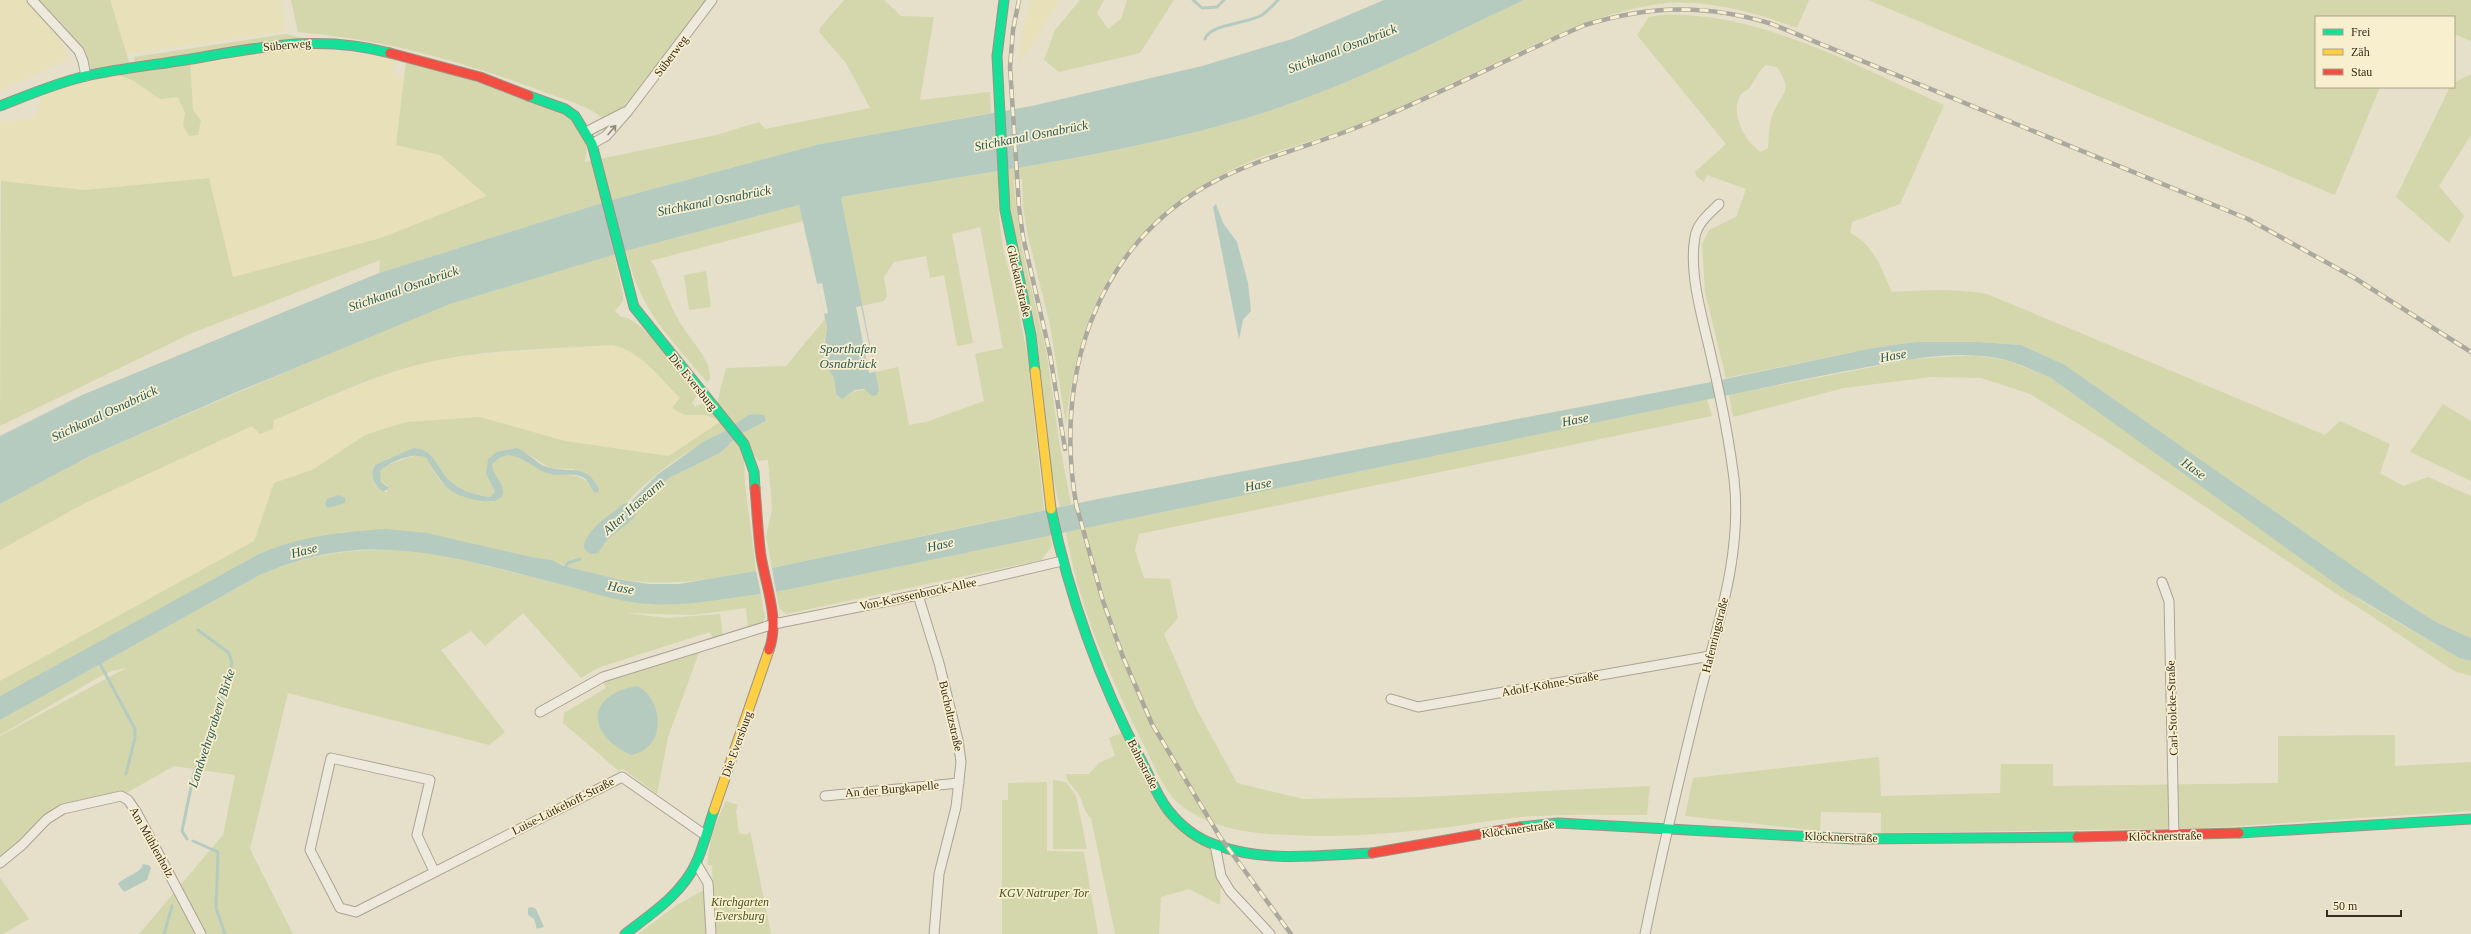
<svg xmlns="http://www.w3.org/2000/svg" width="2471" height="934" viewBox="0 0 2471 934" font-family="Georgia,serif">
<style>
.farmland{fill:#e7e0b9}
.green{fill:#d4d7ab;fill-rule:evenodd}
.water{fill:#b6cbc0}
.pier{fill:#e6dfca}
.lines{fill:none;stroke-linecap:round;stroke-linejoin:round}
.stream{stroke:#b6cbc0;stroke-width:3}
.river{stroke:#b6cbc0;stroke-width:18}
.street-casing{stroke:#aba394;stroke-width:11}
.fast-casing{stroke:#9a9384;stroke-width:11}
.slow-casing{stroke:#9a9384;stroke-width:11}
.jam-casing{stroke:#9a9384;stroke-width:11}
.street{stroke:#ede9dc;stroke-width:9}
.fast{stroke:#16e098;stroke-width:9}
.slow{stroke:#ffcf43;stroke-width:9}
.jam{stroke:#f24e42;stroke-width:9}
.rail-casing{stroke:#aba89d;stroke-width:4.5}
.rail{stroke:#f8efcf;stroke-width:3;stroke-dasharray:9;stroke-linecap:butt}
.oneway{stroke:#938a7c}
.labels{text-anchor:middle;stroke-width:3.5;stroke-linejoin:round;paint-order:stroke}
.street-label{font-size:12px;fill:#392c1b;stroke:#f8efcf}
.park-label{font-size:12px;font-style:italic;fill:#465720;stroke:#f8efcf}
.water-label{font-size:13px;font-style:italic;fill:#295a5a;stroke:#f8efcf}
</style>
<rect width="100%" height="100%" fill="#e6dfca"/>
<g class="farmland">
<polygon points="0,0 25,0 58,33 68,59 0,91"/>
<polygon points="110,0 281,0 286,31 125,54"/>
<polygon points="1032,0 1059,0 1019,65 1024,26"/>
<polygon points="271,47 330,50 393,59 395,62 394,75 404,77 396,145 440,155 488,196 381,238 233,277 209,178 84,190 0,182 0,122 34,119 45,88 111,72 132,80 160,99 178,96 185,113 183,126 201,120 193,110 190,58"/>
<polygon points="612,345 635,353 681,398 672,408 685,415 698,413 710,415 721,422 669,456 565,441 480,417 366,435 314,469 274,483 254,541 0,681 0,550 85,503 252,426 260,434 273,429 274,420 380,377 424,363 461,356"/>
</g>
<g class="green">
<polygon points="32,0 110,0 131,68 190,58 193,110 201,120 198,135 189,136 183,126 185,113 178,97 160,99 132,80 111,72 86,76 83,61"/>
<path d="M291,0h416l-80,104 -8,7 -17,7c-14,-13 -40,-19 -58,-26 -84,-31 -156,-52 -246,-60z"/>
<polygon points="844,0 884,0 901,16 934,17 920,100 990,92 991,113 820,144 608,201 379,273 380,260 192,333 0,426 1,181 84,190 209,178 233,277 381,238 487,196 440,155 396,145 406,61 477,82 533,102 569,117 587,146 585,162 716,135 759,122 765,129 870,108 846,63 819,32 820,28"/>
<polygon points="1080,0 1104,0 1097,13 1108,29 1121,19 1127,0 1174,0 1140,53 1059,72 1044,60 1055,30"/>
<path d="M1524,0h285l-12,28c-39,-15 -88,-28 -130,-25 -55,6 -104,28 -153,51 -50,23 -101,48 -152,69 -44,18 -92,27 -135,49 -34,18 -66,40 -91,69 -46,51 -63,117 -70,183l-16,-99 -22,-89 -5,-29 -1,-28 -9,1 8,64 26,111 12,86 12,63 -11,3 -8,-32 -16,-147 -20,-83 -9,-65 -9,1 1,36 4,31 14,54 11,57 16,151 -272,58 -6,-31 6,-28 -4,-49 -10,1 -17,-27 25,-13 -12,-7 -6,1 -14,10 -17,-22 9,-35 60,-2 39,-47 2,8 -3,14 3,26 7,11 2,16 11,2c11,-9 19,-5 32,-6l-4,-18 23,-5 11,58 17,-3 58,-21 -9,-47 28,-6 -23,-121 -28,7 21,109 -16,3 -13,-71 -14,3 -4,-22 -32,6 -10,15 3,19 -3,5 -23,5 -20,-109c126,-22 254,-38 378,-71 106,-28 206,-79 305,-126z"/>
<polygon points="1868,0 2471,0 2471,41 2454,34 2454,17 2316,17 2316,87 2380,87 2335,195"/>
<path d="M1662,15c97,-4 195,51 282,90l-44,99 -48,18 -2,11c24,11 31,36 42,59 33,-2 63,-4 95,2l338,141 15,-14 50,23 -10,29 23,13 25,-9 43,19v142l-33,-15 -29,-18 -344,-240 -44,-20 -42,-3h-63l-43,6 -147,30 -21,-86 -3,-48 7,-14 27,-13 10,-28 -39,-14 -3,7 -7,-5 -2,-5 31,-28 -89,-109 12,-18zM1766,65l11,2c16,26 7,22 -3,44 -5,10 -5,26 -6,37l-7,4c-16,-10 -33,-41 -19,-59 2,-2 6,-3 8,-6 6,-8 7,-15 16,-22z"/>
<polygon points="286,34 301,38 135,63 134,57"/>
<polygon points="2471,74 2471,135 2439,186 2464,216 2449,243 2396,197 2450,87 2454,87 2454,83"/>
<path d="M799,205l4,16 -153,40 4,4c8,18 15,38 25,56 10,18 33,38 31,59l-3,2c-38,-45 -67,-72 -81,-131z"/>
<path d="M614,254l9,40v7l-8,10 6,6c21,-1 59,56 73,73l3,5 -5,8 3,4 7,-3 6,3 19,23c-36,18 -75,43 -102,75 -3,4 -4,9 -8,13l31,-21 21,-19 51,-25 15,-14 9,16 1,29 11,87c-59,11 -101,18 -161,3 -15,-4 -29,-7 -43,-14l-209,-28 -343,164v-15l254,-140 20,-58 40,-14 51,-34 41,-13 74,-5 85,24 104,15 51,-34c-12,-9 -19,-7 -33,-7 -5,0 -11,-5 -15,-7l8,-10c-20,-20 -39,-47 -68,-53 -62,4 -127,4 -187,18 -52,12 -102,37 -151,57l-1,9 -13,5 -8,-8 -167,77 -85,47v-46l90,-48 275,-118 85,-34zM413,448c22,0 23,20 37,33 11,10 26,14 40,16l5,-5 -9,-18 11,-22 23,-3 30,19 23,1 26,20 -7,1c-8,-21 -30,-12 -48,-19 -17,-6 -36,-28 -52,-6v6l8,12 -8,19c-11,-4 -39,-11 -47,-17 -18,-14 -10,-38 -41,-26 -9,3 -18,6 -25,12l2,11 6,3v7h-4c-9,-8 -14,-16 -8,-27z"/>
<polygon points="706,271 711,307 689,310 684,275"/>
<polygon points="1975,355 2009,361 2051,378 2363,602 2363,610 2363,602 2459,658 2471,661 2471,676 2454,671 2344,598 2344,594 2343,598 2103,439 2030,394 1981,378 1931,377 1844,388 1733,417 1729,395 1913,359"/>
<path d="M1707,399l5,17 -573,118 -4,16 9,28 26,1 8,39 -14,16 33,76 40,73 66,16 118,-2 229,-11 -3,29c-36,0 -73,-1 -109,1 -30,1 -59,7 -89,11 -52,6 -105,11 -158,8 -37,-1 -76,-5 -108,-28 -18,-13 -27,-37 -37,-58 -34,-68 -68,-142 -80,-217z"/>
<polygon points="2443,404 2471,421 2471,481 2410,452"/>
<polygon points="1050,535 1052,546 1041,560 786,614 780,609 776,592"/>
<path d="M401,549l41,6 196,48 39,1 84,-10 4,24 -4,6 -13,5 -2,-21 -54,7 -66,-2 41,5 53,-4 3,23 -10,2 -3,-7 -110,35 -19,11 -58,-65 -38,33 -14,-15 -30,19 64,82 -16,13 -201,-52 -38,156 43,85h-154l84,-99 12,-60 -61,-9 -53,30 -58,13 -63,54v-127l126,-68 -14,3 -13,6 -99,58v-15l260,-145c50,-22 88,-25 141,-26z"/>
<polygon points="699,653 668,737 657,794 623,769 619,771 563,723 564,713 606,688 603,682"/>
<path d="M1126,731l41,78 48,36 6,31 -1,29 -31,-16 -28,8 -2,37h-44l-24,-116c-8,-7 -8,-17 -13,-25 -5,-8 -12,-10 -12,-19h23l10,-11 16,-7 -6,-18z"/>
<polygon points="2395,735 2395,766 2471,762 2471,811 2206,828 1881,833 1881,813 1821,812 1820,831 1685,816 1693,778 1879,757 1881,796 2000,793 2001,764 2053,764 2053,786 2278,783 2278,736"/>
<polygon points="1053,780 1066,782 1076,796 1087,849 1053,849"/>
<polygon points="1047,782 1047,851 1084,852 1098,934 1002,934 1002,800 1008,800 1008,783"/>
<path d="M726,801l12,4 -2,6 3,22 8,2 3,-4 21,103h-56l-3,-69h-4c-1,-22 9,-45 18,-64z"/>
<polygon points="0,878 29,919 3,934 0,934"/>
<polygon points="704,890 708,934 638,934 677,905"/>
</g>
<g class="water">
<path d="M1384,0h140c-99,47 -199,98 -305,126 -124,33 -252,49 -378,71l38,193 -2,5 -5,1 -8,-7 -9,1 -13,9 -6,-5 -2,-16 -7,-11 -4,-12 4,-28 -28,-122 -173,46 -176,53 -218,90 -142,62 -90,48v-68l82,-41 297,-122 229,-72 212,-57 212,-38 170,-40 90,-27z"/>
<polygon points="1216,204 1223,223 1237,242 1248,283 1251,311 1243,320 1239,339 1213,207"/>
<path d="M1916,342h63l42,3 44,20 344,240 29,18 33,15v23l-12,-3 -116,-69 -292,-211c-13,-5 -28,-13 -42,-17 -54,-15 -115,2 -169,11l-1064,220 -4,-24 321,-68 613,-117 167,-35z"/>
<polygon points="754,414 764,415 766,421 741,434 734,425 748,415"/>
<polygon points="727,430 735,439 720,453 669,478 620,524 612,528 608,525 657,475 703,442"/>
<path d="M413,448c22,0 23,20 37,33 11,10 26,14 40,16l5,-5 -9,-18 2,-15 9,-7 19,-4c10,2 17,12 26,17 23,11 43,-5 57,24l-1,3 -3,1c-5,-5 -6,-12 -11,-15 -10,-6 -23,-1 -34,-4 -19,-5 -40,-33 -58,-9 0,10 15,20 10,31 -7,12 -44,1 -52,-6 -10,-8 -17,-22 -24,-32 -12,-7 -37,4 -46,13l1,11 8,6 -6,4c-9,-8 -14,-16 -8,-27z"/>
<polygon points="339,495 345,498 345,503 328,508 325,504 327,499"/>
<path d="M385,529l42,4 104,24 21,3 12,6 53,13 32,5h30l77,-13 5,23c-40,5 -83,14 -123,9 -24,-3 -48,-11 -71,-17 -110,-27 -196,-61 -307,-11l-260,145v-24l259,-142c41,-18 82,-22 126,-25z"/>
<path d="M638,686c26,15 29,62 -7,69 -45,-20 -46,-61 7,-69z"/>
<path d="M143,864l6,1 2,3 -4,12 -23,12 -6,-8c6,-8 23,-10 25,-20z"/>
<polygon points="532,907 536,909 544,927 537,929 534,919 528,915 528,908"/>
</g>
<g class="pier">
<polygon points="822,283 828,313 824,314 817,284"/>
<polygon points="861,306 875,372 869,373 856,307"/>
</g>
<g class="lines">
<g class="stream">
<polyline points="1193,0 1202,8 1217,7 1224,0"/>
<path d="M1205,39c5,-15 42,-15 57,-24 6,-4 11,-10 16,-15"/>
<polyline points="563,570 568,563 580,559"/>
<polyline points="99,662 135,729 135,738 126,774"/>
<polyline points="187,839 182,831 194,773 211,733 232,663 229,653 198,630"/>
<polyline points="193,841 218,852 216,908 225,934"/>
<polyline points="164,934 172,906"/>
</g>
<path class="river" d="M593,545c8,-16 22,-21 34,-33"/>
<defs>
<g id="street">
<polyline points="32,0 79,51 83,61 86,76"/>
<polyline points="586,132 625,112"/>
<polyline points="592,144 606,136 628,111 712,0"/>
<polyline points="2162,582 2169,601 2174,836"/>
<polyline points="918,595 939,663 958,740 961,762 956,807 939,874 934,934"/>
<polyline points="1391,699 1418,707 1710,656"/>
<polyline points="540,712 603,677 774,624 918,595 1062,561"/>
<polyline points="825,796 959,783"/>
<polyline points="1215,845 1221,876 1230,891 1270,934"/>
<polyline points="0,863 22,845 47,819 63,809 121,796 128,800 137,813 201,934"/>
<polyline points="696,863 708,883 711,934"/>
<polyline points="434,871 417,835 430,780 331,758 310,850 340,908 356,912 622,777 705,835"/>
<path d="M1645,934c16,-78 34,-155 53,-232 18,-73 45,-147 36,-223 -5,-40 -13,-80 -22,-119 -8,-37 -24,-86 -17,-123 2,-14 15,-24 24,-33"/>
</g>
<g id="fast">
<polyline points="1004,0 997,56 1005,210 1031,335 1035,371"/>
<polyline points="529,96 565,109 575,116 592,144 634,307 744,444 754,472 755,488"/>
<path d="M0,106c28,-11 56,-23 86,-30 35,-8 70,-11 105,-17 71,-12 128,-25 199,-6"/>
<path d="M1051,509c18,88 49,173 91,253 8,15 15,34 26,48 12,15 29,29 48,35 50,18 104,10 156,8"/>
<polyline points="1520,827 1558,823 1854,839 2077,837"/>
<polyline points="2239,833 2471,819"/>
<path d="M625,934c26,-20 57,-40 71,-71 8,-17 12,-36 18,-53"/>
</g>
<g id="slow">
<polyline points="1035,371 1051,509"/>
<polyline points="714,810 769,650"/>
</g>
<g id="jam">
<polyline points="390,53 480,77 529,96"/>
<path d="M755,488c2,23 3,46 6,68 5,31 19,64 8,94"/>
<polyline points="2077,837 2239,833"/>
<polyline points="1372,853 1520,827"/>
</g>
</defs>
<use href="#street" class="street-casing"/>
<use href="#fast" class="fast-casing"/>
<use href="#slow" class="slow-casing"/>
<use href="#jam" class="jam-casing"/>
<use href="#street" class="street"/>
<use href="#fast" class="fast"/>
<use href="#slow" class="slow"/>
<use href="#jam" class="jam"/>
<defs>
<g id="rail">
<polyline points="1019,0 1013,30 1010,67 1019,207 1023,237 1050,354 1065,449"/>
<polyline points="1076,504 1103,601 1123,657 1152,724 1220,837 1291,934"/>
<path d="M1077,509c-24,-129 16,-264 138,-328 47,-24 99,-36 148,-56 75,-30 147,-68 222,-100 66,-20 122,-21 187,-1l476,195 105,58 118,75"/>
</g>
</defs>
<use href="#rail" class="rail-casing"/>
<use href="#rail" class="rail"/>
</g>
<defs><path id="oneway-shaft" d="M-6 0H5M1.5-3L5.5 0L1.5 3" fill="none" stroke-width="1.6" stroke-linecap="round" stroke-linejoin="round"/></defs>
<use class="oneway" href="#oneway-shaft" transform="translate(612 130) rotate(-49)"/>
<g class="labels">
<g class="street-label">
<text transform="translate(287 45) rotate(-5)" y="4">Süberweg</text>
<text transform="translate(671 56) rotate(-53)" y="4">Süberweg</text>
<text transform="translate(1019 281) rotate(77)" y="4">Glückaufstraße</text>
<text transform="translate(693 382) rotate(51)" y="4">Die Eversburg</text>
<text transform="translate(918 594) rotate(-12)" y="4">Von-Kerssenbrock-Allee</text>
<text transform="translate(1715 635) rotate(-76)" y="4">Hafenringstraße</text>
<text transform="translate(1550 684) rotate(-10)" y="4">Adolf-Köhne-Straße</text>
<text transform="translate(2172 708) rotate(-92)" y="4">Carl-Stolcke-Straße</text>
<text transform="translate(951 716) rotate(77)" y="4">Bucholtzstraße</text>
<text transform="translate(737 744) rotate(-70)" y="4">Die Eversburg</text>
<text transform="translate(1143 764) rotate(63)" y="4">Bahnstraße</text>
<text transform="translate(892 789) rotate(-5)" y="4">An der Burgkapelle</text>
<text transform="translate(563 806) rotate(-27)" y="4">Luise-Lütkehoff-Straße</text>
<text transform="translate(1518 829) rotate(-8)" y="4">Klöcknerstraße</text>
<text transform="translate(2165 836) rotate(-1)" y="4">Klöcknerstraße</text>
<text transform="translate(1841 837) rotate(2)" y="4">Klöcknerstraße</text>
<text transform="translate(152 842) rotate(61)" y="4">Am Mühlenholz</text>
</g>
<g class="park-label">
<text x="1044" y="897">KGV Natruper Tor</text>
<text x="740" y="906">Kirchgarten<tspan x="740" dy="14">Eversburg</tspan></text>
</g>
<g class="water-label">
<text transform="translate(1342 48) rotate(-21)" y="5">Stichkanal Osnabrück</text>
<text transform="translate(1031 135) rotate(-11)" y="5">Stichkanal Osnabrück</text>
<text transform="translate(714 200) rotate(-11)" y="5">Stichkanal Osnabrück</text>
<text transform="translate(403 288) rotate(-19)" y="5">Stichkanal Osnabrück</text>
<text x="848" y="353">Sporthafen<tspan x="848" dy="15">Osnabrück</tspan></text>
<text transform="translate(1893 355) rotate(-10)" y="5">Hase</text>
<text transform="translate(104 413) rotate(-25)" y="5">Stichkanal Osnabrück</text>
<text transform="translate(1575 419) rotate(-11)" y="5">Hase</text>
<text transform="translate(2194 468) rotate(35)" y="5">Hase</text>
<text transform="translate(1258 484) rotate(-11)" y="5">Hase</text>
<text transform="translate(633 506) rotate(-42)" y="5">Alter Hasearm</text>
<text transform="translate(940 544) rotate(-12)" y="5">Hase</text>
<text transform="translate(304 550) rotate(-14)" y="5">Hase</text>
<text transform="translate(621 587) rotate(10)" y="5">Hase</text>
<text transform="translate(211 728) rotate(-72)" y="5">Landwehrgraben/ Birke</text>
</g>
</g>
<rect x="2315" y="16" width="140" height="72" fill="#f8efcf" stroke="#aca187"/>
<rect x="2323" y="29" width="20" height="6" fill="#16e098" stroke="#aca187"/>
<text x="2351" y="36" font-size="12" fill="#392c1b">Frei</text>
<rect x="2323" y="49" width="20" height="6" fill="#ffcf43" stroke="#aca187"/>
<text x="2351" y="56" font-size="12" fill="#392c1b">Zäh</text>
<rect x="2323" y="69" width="20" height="6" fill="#f24e42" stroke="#aca187"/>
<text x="2351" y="76" font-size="12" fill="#392c1b">Stau</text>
<path d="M2327 910v6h74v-6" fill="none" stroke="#392c1b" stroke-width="2"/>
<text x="2333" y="910" font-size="12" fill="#392c1b" stroke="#f8efcf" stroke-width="3" paint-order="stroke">50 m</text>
</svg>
